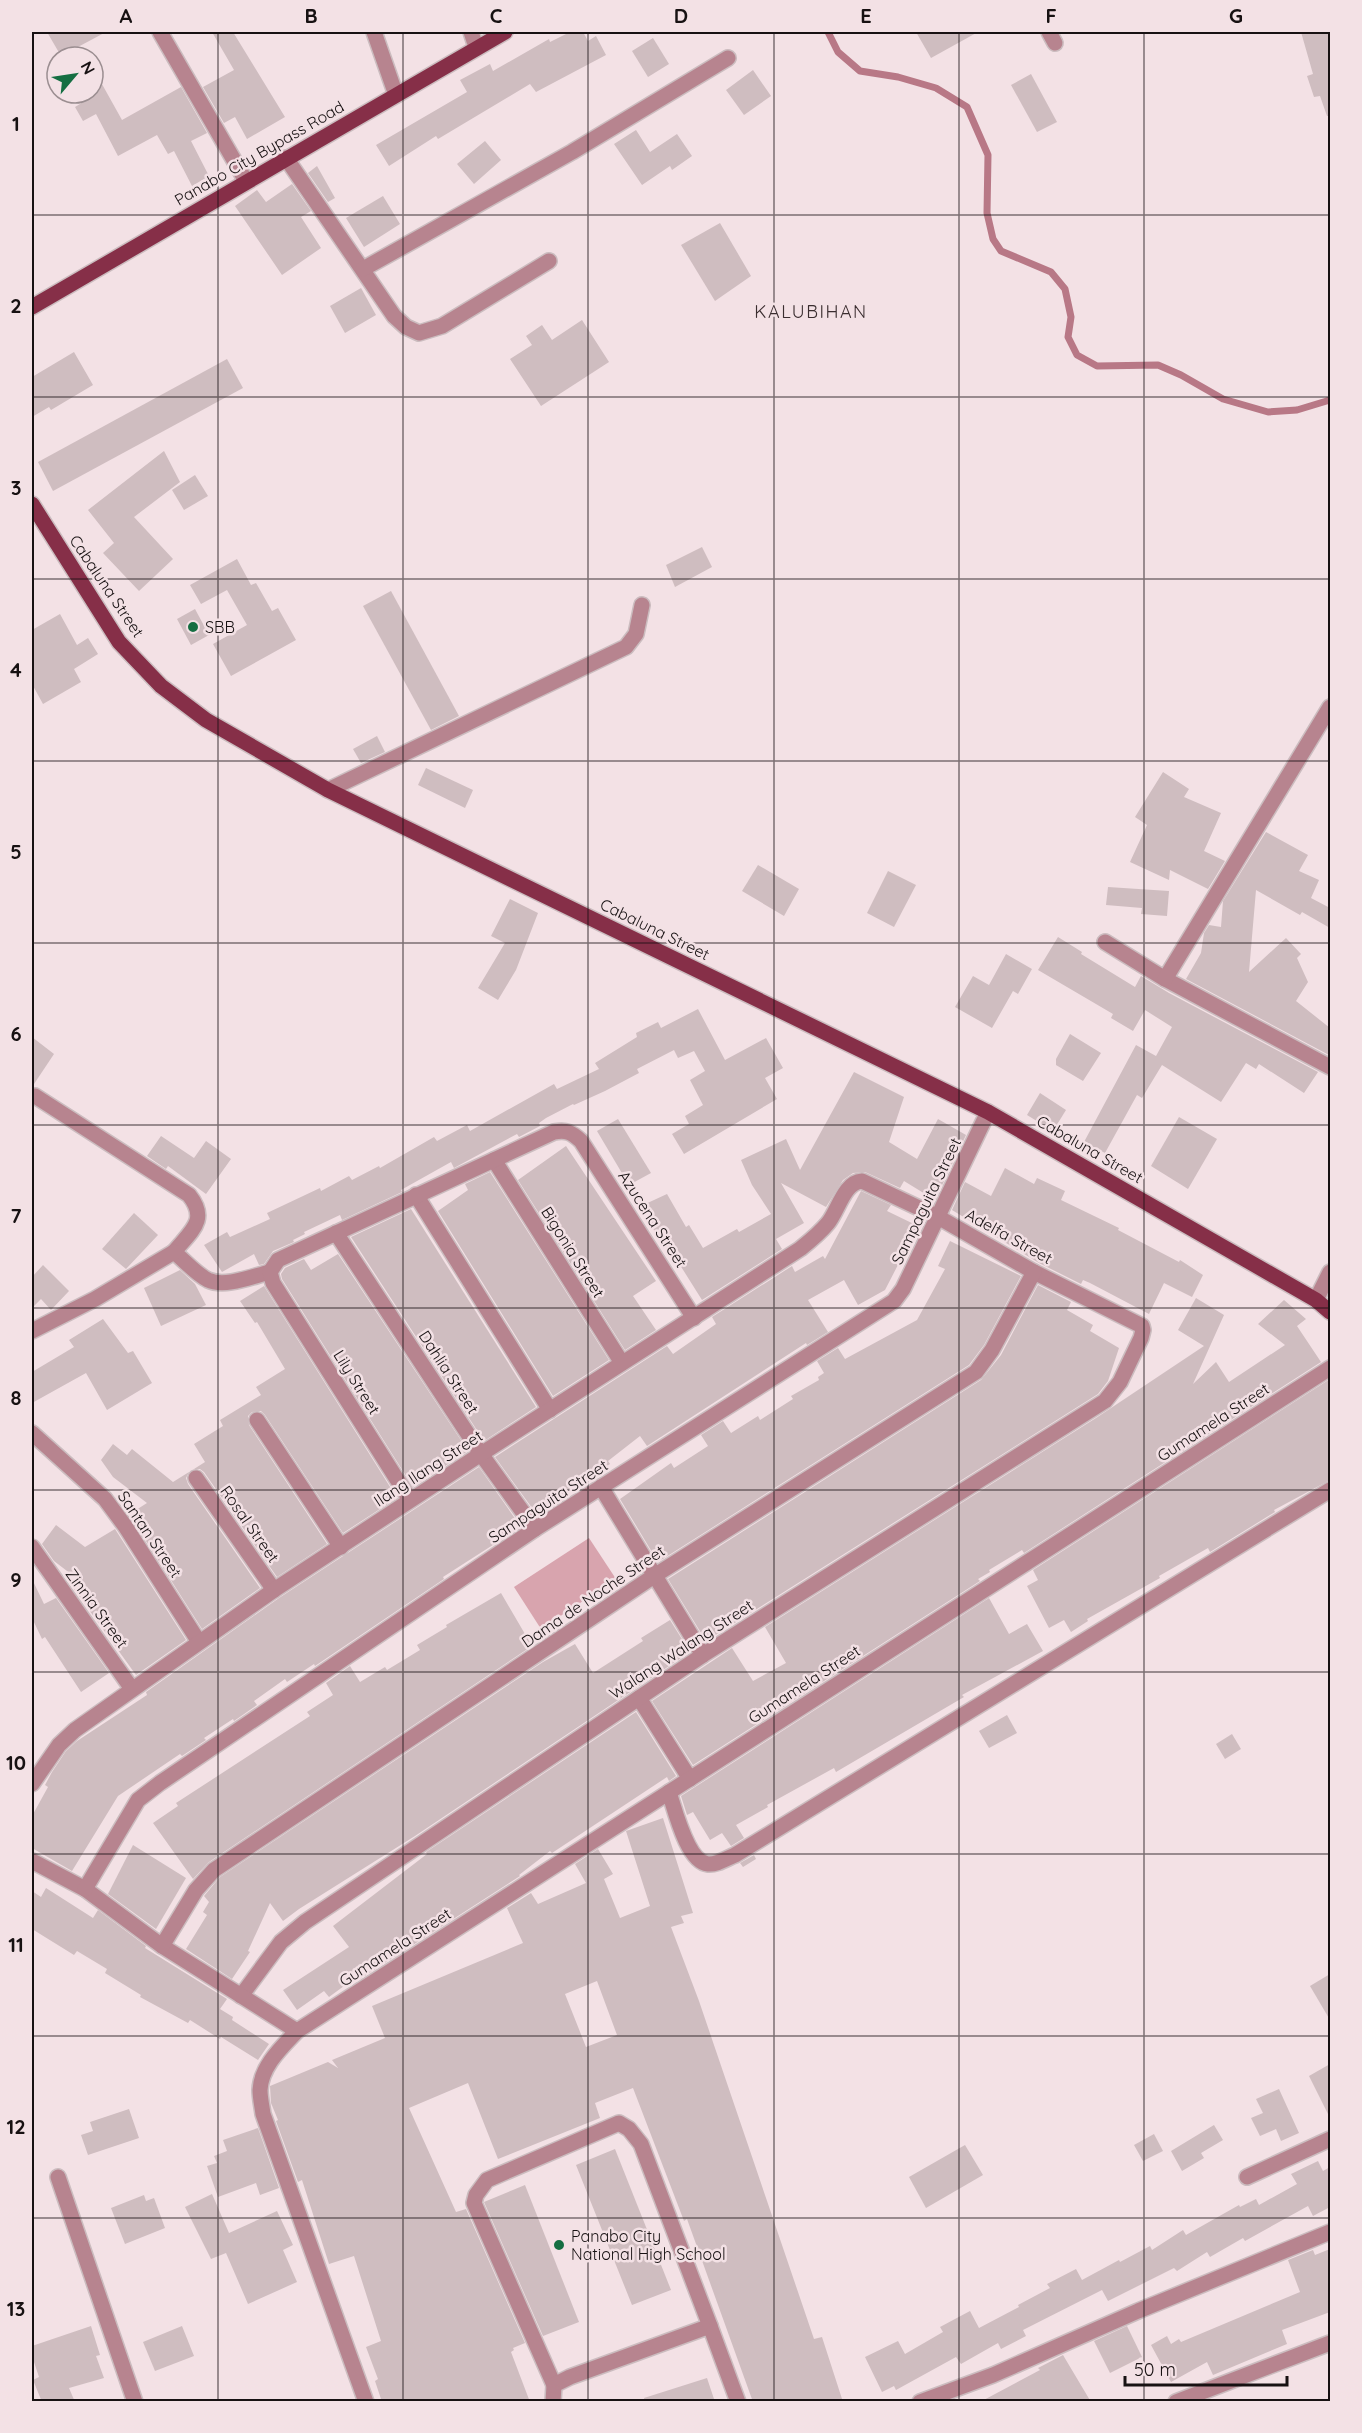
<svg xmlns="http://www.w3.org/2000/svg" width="1362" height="2433" viewBox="0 0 1362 2433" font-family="Quicksand,sans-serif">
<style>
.pitch{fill:#d8a4ae}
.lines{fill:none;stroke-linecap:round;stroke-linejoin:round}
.stream{stroke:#b87886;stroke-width:7}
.building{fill:#cfbdc0;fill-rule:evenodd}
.minor-casing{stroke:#cbbcbf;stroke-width:18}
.major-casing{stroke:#cbbcbf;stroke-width:18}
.minor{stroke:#b7848f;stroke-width:15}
.major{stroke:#862f48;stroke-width:15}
.grid{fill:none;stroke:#171112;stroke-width:1.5;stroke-opacity:0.55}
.poi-dot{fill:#156e42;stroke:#f3e1e5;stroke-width:2}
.labels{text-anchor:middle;stroke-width:5;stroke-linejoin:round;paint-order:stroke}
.street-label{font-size:16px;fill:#171112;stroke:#f3e1e5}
.poi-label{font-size:16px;fill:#171112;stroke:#f3e1e5;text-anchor:start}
.neighbourhood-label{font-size:18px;letter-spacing:1.5px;fill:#3a2d2f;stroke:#f3e1e5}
.neatline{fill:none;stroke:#171112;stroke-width:2}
.grid-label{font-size:20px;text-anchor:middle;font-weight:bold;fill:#171112}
</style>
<rect width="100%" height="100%" fill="#f3e1e5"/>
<polygon class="pitch" points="589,1538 616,1579 541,1629 514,1587"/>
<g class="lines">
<polyline class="stream" points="828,32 838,52 860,71 898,77 936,88 967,107 988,155 987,213 993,239 1001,251 1051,272 1065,289 1071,317 1068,337 1077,355 1097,366 1158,365 1181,375 1223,399 1268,412 1297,410 1330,400"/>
</g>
<g class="building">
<polygon points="47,32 106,32 61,56"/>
<polygon points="212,32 233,32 285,117 247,139 235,117 224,123 203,87 234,70"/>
<polygon points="570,32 583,32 588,41 596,36 606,55 536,92 530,84 438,139 436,136 389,166 376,145 467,92 460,80 490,64 493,71 549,39 550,42"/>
<polygon points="916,32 978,32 931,58"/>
<polygon points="1301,32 1330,32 1330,116 1327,116 1320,96 1314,97 1307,76 1313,74"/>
<polygon points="653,38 669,64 648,77 632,51"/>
<polygon points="93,68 122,120 181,87 207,133 191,141 209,176 192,186 174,151 168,154 157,135 118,156 96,114 83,121 75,107 90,98 87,93 93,93"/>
<polygon points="753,70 771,96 744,115 726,90"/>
<polygon points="1031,74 1057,122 1037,132 1011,85"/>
<polygon points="636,130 650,152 677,134 692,156 672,170 670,166 642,185 614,144"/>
<polygon points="485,141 501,160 474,184 457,164"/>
<polygon points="317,166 335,198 328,202 308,173"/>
<polygon points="292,184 311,211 301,217 321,248 282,275 235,206 257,190 266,202"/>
<polygon points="383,196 400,224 364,247 346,218"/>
<polygon points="720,223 751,276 715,301 681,245"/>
<polygon points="361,288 376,315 345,333 330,306"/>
<polygon points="582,320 609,362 541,406 510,359 532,345 526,336 542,325 552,340"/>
<polygon points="74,352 93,385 51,410 49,407 32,417 32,377"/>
<polygon points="227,359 243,388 53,491 38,462"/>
<polygon points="164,451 180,482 134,517 173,559 139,591 103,553 114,543 88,510"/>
<polygon points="195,475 208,496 184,510 172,490"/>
<polygon points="702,547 712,567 675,587 666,565"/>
<polygon points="237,559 251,585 256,583 272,611 278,608 296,640 231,676 213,644 247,625 227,590 201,604 190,585"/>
<polygon points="391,591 459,716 431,730 363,606"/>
<polygon points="195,609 209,635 191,645 177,619"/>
<polygon points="60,614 77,645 88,638 98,654 74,669 81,682 43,704 32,684 32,630"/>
<polygon points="377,736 385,752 361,763 353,749"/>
<polygon points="426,768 473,790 465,808 418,785"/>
<polygon points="1163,772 1189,789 1184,797 1221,813 1204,851 1225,861 1208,889 1170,870 1169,880 1130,862 1147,825 1135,817"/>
<polygon points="1266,832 1308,855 1299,871 1319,880 1311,898 1330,908 1330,928 1302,912 1300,915 1256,890 1249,972 1286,938 1301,954 1297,958 1308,982 1296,1001 1330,1028 1329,1055 1186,979 1201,953 1204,933 1209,925 1221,927 1223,901"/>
<polygon points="758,865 799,889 784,916 742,891"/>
<polygon points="888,871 916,885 894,927 867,913"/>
<polygon points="1108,887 1169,891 1167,916 1141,914 1142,908 1106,905"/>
<polygon points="510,899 538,913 516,970 498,1000 478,988 505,943 491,936"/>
<polygon points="1058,937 1082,952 1081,954 1135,987 1141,976 1169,993 1318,1072 1304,1093 1259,1064 1256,1069 1246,1063 1221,1102 1162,1065 1142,1098 1137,1095 1105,1153 1084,1142 1136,1045 1156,1056 1172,1027 1145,1010 1133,1031 1111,1018 1113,1014 1038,970"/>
<polygon points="1006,954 1032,969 1018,994 1013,991 992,1028 955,1007 973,976 989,985"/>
<polygon points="698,1009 725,1060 766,1038 783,1068 765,1078 777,1099 684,1154 672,1134 689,1124 685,1116 703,1105 690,1080 705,1071 694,1051 678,1058 674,1050 637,1069 639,1073 605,1091 574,1105 573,1104 546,1118 539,1123 540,1126 519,1137 517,1134 454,1168 451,1162 401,1190 402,1192 342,1220 340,1215 304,1232 305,1234 293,1240 294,1242 273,1251 264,1264 259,1265 254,1254 222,1272 204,1245 227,1232 230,1237 270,1219 267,1213 320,1188 321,1191 349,1176 352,1180 379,1166 380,1168 434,1137 437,1141 467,1125 470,1131 554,1084 557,1089 599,1069 595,1063 637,1037 636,1033 658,1022 661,1028"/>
<polygon points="1070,1034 1101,1053 1083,1081 1056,1065 1056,1059"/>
<polygon points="32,1037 54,1054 32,1087"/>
<polygon points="854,1072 904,1097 889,1142 917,1159 938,1119 966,1135 935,1200 904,1181 900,1188 865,1172 853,1173 843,1180 826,1207 781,1183 804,1223 776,1239 782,1249 702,1300 680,1265 685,1262 666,1231 657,1236 641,1206 667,1194 686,1227 689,1225 703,1248 737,1229 739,1232 771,1214 752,1185 741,1160 786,1139 800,1170"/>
<polygon points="1040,1093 1066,1110 1053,1131 1027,1115"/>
<polygon points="1179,1117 1217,1139 1188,1189 1151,1166"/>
<polygon points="618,1119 651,1173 629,1185 597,1131"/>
<polygon points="161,1136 194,1158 206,1141 231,1159 206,1194 168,1166 166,1169 147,1156"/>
<polygon points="566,1146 656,1281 633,1296 656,1330 625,1350 518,1180"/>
<polygon points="1005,1168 1034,1184 1037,1178 1065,1191 1061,1200 1119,1228 1118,1230 1179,1262 1180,1260 1203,1275 1192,1297 1164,1283 1149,1314 1090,1283 1083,1280 1081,1284 1039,1263 952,1210 965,1182 991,1196"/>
<polygon points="490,1172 609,1360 553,1396 438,1211 468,1190 465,1184"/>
<polygon points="861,1191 891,1205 887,1211 918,1226 885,1290 858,1305 844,1280 808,1300 828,1332 807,1345 806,1343 647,1446 640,1436 608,1461 610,1464 535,1512 495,1457 667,1346 673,1354 716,1324 712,1317 792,1266 795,1272 823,1256 825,1259"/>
<polygon points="411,1209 536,1407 484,1441 351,1237"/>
<polygon points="134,1213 158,1235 126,1269 102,1249"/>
<polygon points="950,1241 1021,1276 984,1345 969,1365 658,1562 620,1499 671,1463 674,1468 708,1446 701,1435 723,1421 731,1433 758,1416 760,1420 793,1399 791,1396 819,1380 818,1377 824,1373 817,1361 838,1348 845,1359 917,1320 945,1269 938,1266"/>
<polygon points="338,1254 468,1451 413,1487 282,1279 281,1274 285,1268 304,1259 311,1270"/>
<polygon points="43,1265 69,1291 51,1310 41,1299 32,1308 32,1277"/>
<polygon points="180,1270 195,1284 206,1305 161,1326 144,1288"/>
<polygon points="1038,1285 1071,1302 1067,1310 1093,1325 1090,1331 1119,1348 1108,1381 1098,1394 706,1641 668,1579 981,1380 1001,1355"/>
<polygon points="264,1286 397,1498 343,1533 265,1415 261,1411 252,1412 248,1416 249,1425 327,1544 277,1577 204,1472 200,1469 194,1469 205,1462 194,1444 223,1426 220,1420 261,1395 256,1387 285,1369 257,1322 255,1323 240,1301"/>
<polygon points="1196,1298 1224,1315 1193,1384 1216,1362 1229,1382 1285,1345 1258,1324 1284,1300 1306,1319 1297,1326 1321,1362 1024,1553 1022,1550 989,1570 990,1572 978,1579 980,1581 693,1765 652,1701 732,1648 753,1681 786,1663 765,1627 1096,1418 1204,1346 1178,1330"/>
<polygon points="103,1319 128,1353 133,1351 152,1383 107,1410 86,1373 32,1403 32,1372 74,1347 69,1340"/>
<polygon points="1330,1379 1330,1480 1274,1510 1275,1512 1210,1552 1208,1548 1159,1576 1160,1578 1087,1619 1088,1621 1071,1632 1064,1620 1049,1628 1027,1586 1038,1580 1033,1570"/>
<polygon points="113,1444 127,1455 132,1449 173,1482 189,1472 186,1478 188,1484 260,1588 202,1629 132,1519 139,1515 136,1510 147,1503 113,1477 101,1460"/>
<polygon points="479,1467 521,1527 443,1577 444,1579 315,1666 314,1664 287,1682 285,1679 254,1701 257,1705 234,1721 233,1719 204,1738 206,1740 182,1756 180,1754 118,1796 72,1871 32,1848 32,1816 48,1787 45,1785 52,1772 66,1751 77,1741 147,1695 146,1692 279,1598"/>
<polygon points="56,1525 85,1547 115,1529 186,1640 136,1675 74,1589 84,1584 54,1561 42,1544"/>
<polygon points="32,1579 44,1604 56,1598 109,1673 81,1692 45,1637 42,1639 32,1618"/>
<polygon points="501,1593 532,1646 209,1862 193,1879 153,1823 178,1806 176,1803 310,1716 307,1712 333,1695 326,1683 350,1666 360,1682 385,1667 387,1670 420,1650 417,1645 447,1627 446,1625"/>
<polygon points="989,1598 1009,1634 1027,1624 1043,1651 962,1695 964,1697 836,1772 834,1768 767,1805 768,1807 736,1825 744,1838 731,1846 722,1833 710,1840 693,1812 687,1815 681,1796"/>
<polygon points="670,1620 690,1652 415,1836 299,1909 283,1921 270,1903 248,1951 250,1952 232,1979 186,1949 207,1915 203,1912 209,1902 204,1896 220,1877 543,1662 575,1644 593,1673 643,1641 641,1638"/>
<polygon points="636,1712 676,1776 669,1781 667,1777 552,1853 550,1851 519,1875 520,1876 360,1979 359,1975 329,1997 324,1991 297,2010 283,1990 349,1947 333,1926 427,1854 426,1852"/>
<polygon points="1007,1715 1017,1733 989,1748 979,1731"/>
<polygon points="1232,1734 1241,1749 1225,1759 1216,1744"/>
<path d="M663,1818l30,95 -12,3 3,7 -13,4 28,74 115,338 8,-2 21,65h-90l-66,-183 -3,2 -51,-133 -38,15 5,15 -102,41 -30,-76 -59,25 47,104 10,-3 59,134 -12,5 1,2 -3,2 19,50h-148l-7,-21 3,-2 -12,-32 15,-6 -27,-85 -25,8 -27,-84 -4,2 -22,-61 2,-1 -7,-17 -1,-17 58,-24 10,6 -6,-8 53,-22 -13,-32 151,-63 -16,-35 24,-15 7,11 48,-21 -11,-19 23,-15 15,25 -9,5 16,39 30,-12 -24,-75zM597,1981l20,54 -31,12 -21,-53z"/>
<polygon points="133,1845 186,1878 156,1929 108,1894"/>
<polygon points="754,1855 756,1859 743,1867 740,1863"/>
<polygon points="46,1888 93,1918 98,1910 146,1946 145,1948 227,1999 220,2009 233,2017 232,2020 269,2044 258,2060 221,2037 220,2039 190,2020 188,2023 140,1997 141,1995 105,1973 107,1969 77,1951 74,1955 32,1929 32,1891 41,1897"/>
<polygon points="1330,1974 1330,2020 1310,1986"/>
<polygon points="1330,2064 1330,2118 1309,2076"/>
<polygon points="1279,2089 1299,2133 1281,2141 1276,2129 1260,2136 1251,2118 1263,2113 1256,2099"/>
<polygon points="129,2109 139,2138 88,2155 81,2135 93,2131 90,2122"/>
<polygon points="1214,2125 1223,2140 1201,2153 1204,2158 1182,2171 1171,2151"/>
<polygon points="258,2128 279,2188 260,2195 256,2183 218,2197 207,2166 217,2163 214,2156 227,2151 223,2140"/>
<polygon points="1154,2134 1163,2151 1143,2161 1134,2145"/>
<polygon points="965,2145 983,2175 926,2208 909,2177"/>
<polygon points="615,2149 671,2290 632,2305 576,2165"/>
<polygon points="1318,2161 1323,2171 1330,2167 1330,2207 1313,2216 1308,2206 1245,2241 1243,2238 1210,2257 1207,2252 1177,2271 1174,2268 1108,2301 1102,2290 1023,2330 1026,2336 1001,2349 998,2343 961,2364 956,2357 896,2390 894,2386 882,2392 865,2357 898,2341 905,2354 943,2332 940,2327 970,2311 979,2328 1019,2307 1018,2305 1050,2288 1047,2284 1076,2269 1082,2280 1119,2260 1120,2262 1150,2246 1152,2250 1183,2230 1186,2235 1239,2205 1240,2207 1256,2199 1259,2205 1297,2184 1291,2174"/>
<polygon points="525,2185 579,2322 543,2336 484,2202"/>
<polygon points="212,2194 229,2233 277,2211 293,2245 283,2250 297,2282 248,2304 226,2253 211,2259 185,2207"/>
<polygon points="144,2195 146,2201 154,2198 165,2228 125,2244 111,2208"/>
<polygon points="1330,2249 1330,2312 1282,2330 1287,2344 1213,2375 1207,2362 1171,2382 1151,2345 1167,2336 1171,2344 1179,2339 1181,2342 1300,2292 1288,2260 1313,2250 1315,2255"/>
<polygon points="91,2326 100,2355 96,2356 104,2378 69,2388 75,2402 42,2402 33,2380 39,2377 32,2356 32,2346"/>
<polygon points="182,2326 194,2356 155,2371 143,2342"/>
<polygon points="1127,2326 1142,2357 1110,2373 1094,2341"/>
<polygon points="1063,2355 1091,2402 980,2402 1040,2370 1038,2368"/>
<polygon points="707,2378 715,2402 645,2402 644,2398"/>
</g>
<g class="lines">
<defs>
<g id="minor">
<polyline points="160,32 246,181"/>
<polyline points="374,32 396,95"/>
<polyline points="471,32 476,47"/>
<polyline points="1049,32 1055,43"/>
<polyline points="286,158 394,316 406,327 419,333 442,326 549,261"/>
<polyline points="363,269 572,152 728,58"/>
<polyline points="328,790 626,647 636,634 642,605"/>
<polyline points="1105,942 1165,979 1330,1067"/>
<polyline points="1165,979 1330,707"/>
<path d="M35,1096l154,99c20,25 2,36 -15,57 11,9 22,22 34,28 17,8 45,-4 62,-8"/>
<polyline points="494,1160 622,1363"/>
<polyline points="416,1195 550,1410"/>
<polyline points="336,1233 481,1454 535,1529"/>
<polyline points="1316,1300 1330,1272"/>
<polyline points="32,1331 95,1299 174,1252"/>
<polyline points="257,1420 341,1547"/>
<polyline points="32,1433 105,1499 125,1526 199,1642"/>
<polyline points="196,1478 274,1590"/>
<polyline points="601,1487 703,1655"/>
<path d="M410,1500l-137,-217 -3,-11 8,-12 276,-128c13,-2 17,0 27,9l113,177"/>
<polyline points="32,1547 132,1689"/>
<polyline points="639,1698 690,1779"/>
<path d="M32,1784l27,-39 16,-15 199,-140 207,-136 319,-205c10,-8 19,-15 28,-26 10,-12 16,-41 34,-42l76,36 96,55 108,54 1,4 -2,8 -21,44 -15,19 -402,254 -398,267 -24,20 -40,54"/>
<path d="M669,1792c6,18 18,70 39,72 9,1 19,-6 27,-9l595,-365"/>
<polyline points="32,1861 85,1889 162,1946 297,2031"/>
<polyline points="85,1889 138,1800 160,1783 535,1529 894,1301 903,1289 988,1112"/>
<polyline points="162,1946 196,1890 214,1870 654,1576 976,1372 992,1350 1034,1272"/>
<polyline points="58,2177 135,2402"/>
<polyline points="1247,2177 1330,2139"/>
<polyline points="554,2385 474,2203 476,2195 487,2180 619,2123 629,2129 641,2144 710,2326"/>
<path d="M366,2402l-103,-288c-1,-8 -3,-16 -3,-24 1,-24 22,-43 37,-59l1033,-663"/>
<polyline points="553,2402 554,2385 570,2377 710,2326 738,2402"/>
<polyline points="920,2402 993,2375 1138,2311 1330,2232"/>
<polyline points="1176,2402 1330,2343"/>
</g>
<g id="major">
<polyline points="32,307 505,32"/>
<polyline points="32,504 119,642 161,686 206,720 328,790 988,1112 1316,1300 1330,1312"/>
</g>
</defs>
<use href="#minor" class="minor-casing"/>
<use href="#major" class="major-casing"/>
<use href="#minor" class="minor"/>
<use href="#major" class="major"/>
</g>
<path class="grid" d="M218,32v2370M403,32v2370M588,32v2370M774,32v2370M959,32v2370M1144,32v2370M32,215h1298M32,397h1298M32,579h1298M32,761h1298M32,943h1298M32,1125h1298M32,1308h1298M32,1490h1298M32,1672h1298M32,1854h1298M32,2036h1298M32,2218h1298"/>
<g class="poi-dot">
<circle cx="193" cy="627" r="6"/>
<circle cx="559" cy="2245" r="6"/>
</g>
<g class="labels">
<g class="street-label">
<text transform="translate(259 153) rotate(-30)" y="6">Panabo City Bypass Road</text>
<text transform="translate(107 586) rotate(56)" y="6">Cabaluna Street</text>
<text transform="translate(655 929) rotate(26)" y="6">Cabaluna Street</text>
<text transform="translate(1090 1149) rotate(30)" y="6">Cabaluna Street</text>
<text transform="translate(926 1201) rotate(-64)" y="6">Sampaguita Street</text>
<text transform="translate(653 1219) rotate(57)" y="6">Azucena Street</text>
<text transform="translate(1009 1236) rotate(29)" y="6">Adelfa Street</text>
<text transform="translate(573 1252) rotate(58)" y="6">Bigonia Street</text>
<text transform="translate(449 1372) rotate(57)" y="6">Dahlia Street</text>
<text transform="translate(357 1382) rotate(58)" y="6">Lily Street</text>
<text transform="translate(1213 1422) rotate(-33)" y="6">Gumamela Street</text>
<text transform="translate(428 1468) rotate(-33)" y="6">Ilang Ilang Street</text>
<text transform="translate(548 1501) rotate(-33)" y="6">Sampaguita Street</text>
<text transform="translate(250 1524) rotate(55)" y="6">Rosal Street</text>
<text transform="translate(150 1534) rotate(56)" y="6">Santan Street</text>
<text transform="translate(593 1596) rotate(-34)" y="6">Dama de Noche Street</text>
<text transform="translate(97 1608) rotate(54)" y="6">Zinnia Street</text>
<text transform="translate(681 1649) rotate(-33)" y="6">Walang Walang Street</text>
<text transform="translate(804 1684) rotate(-33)" y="6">Gumamela Street</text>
<text transform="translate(395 1947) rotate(-33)" y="6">Gumamela Street</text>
</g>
<g class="poi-label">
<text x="205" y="633">SBB</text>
<text x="571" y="2242">Panabo City<tspan x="571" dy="18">National High School</tspan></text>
</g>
<g class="neighbourhood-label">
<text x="811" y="318">KALUBIHAN</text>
</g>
</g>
<rect width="1362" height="2433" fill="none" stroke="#f3e1e5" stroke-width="66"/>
<g transform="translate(75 75) rotate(61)"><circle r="28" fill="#f3e1e5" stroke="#9b8e91" stroke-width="1.5"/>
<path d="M0-4.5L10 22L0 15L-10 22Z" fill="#156e42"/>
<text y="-9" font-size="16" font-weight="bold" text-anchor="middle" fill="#171112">N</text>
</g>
<path d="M1125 2376v9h162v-9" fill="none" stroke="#171112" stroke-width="3"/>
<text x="1134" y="2376" font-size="18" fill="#171112" stroke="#f3e1e5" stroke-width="4.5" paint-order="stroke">50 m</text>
<rect x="33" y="33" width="1296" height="2367" class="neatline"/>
<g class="grid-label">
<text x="126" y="23">A</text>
<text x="311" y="23">B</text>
<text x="496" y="23">C</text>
<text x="681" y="23">D</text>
<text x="866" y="23">E</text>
<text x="1051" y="23">F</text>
<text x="1236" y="23">G</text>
<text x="16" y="131">1</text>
<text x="16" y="313">2</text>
<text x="16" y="495">3</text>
<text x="16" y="677">4</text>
<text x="16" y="859">5</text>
<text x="16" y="1041">6</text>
<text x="16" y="1223">7</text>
<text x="16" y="1405">8</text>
<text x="16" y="1587">9</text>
<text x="16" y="1770">10</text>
<text x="16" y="1952">11</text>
<text x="16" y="2134">12</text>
<text x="16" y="2316">13</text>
</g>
</svg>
